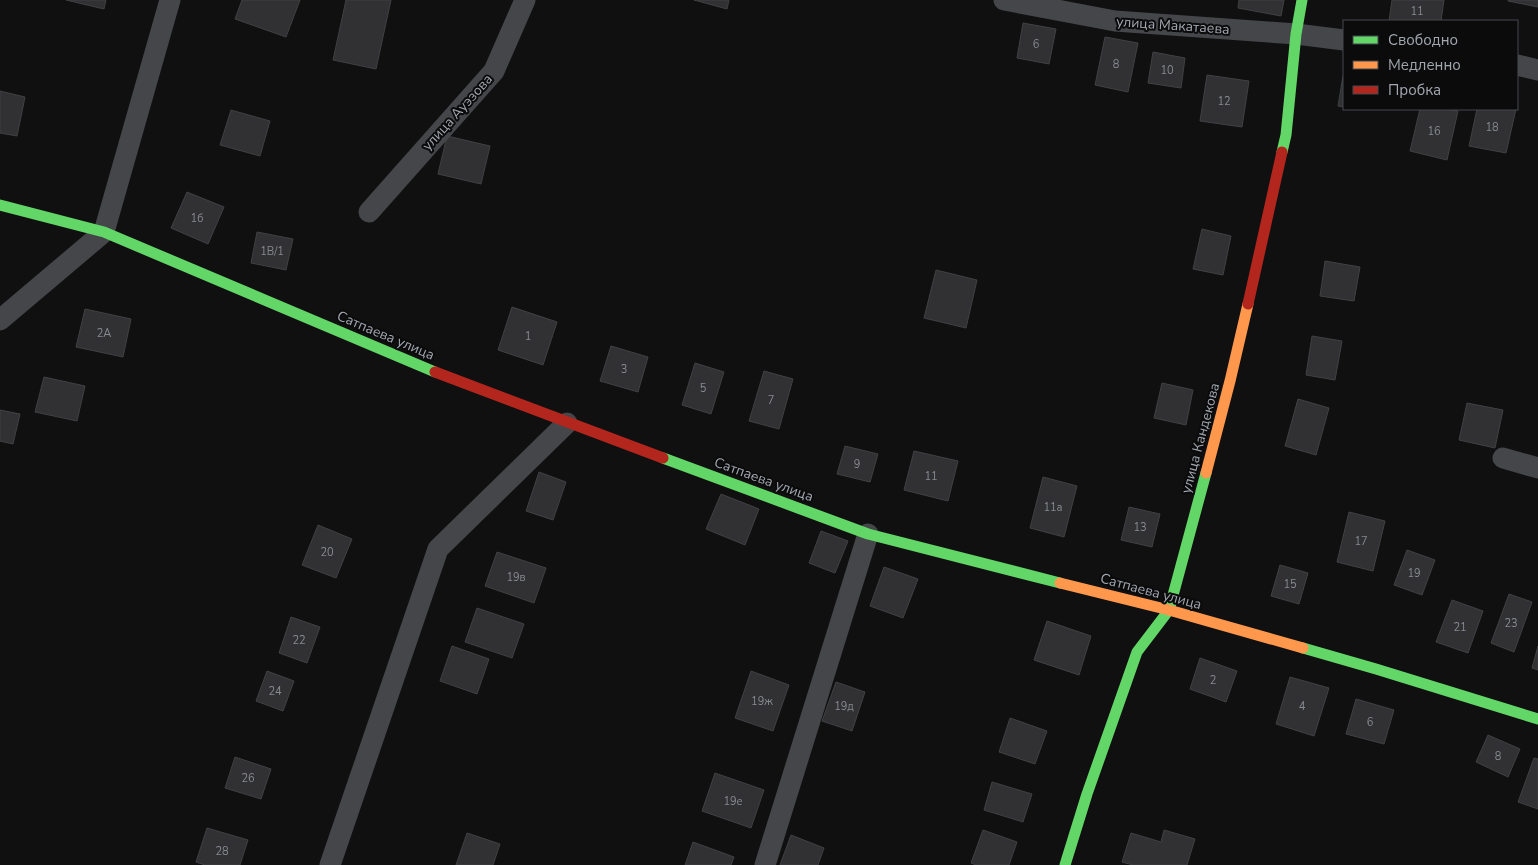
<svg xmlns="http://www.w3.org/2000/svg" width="1538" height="865" viewBox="0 0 1538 865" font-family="'Nunito Sans',sans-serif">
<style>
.building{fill:#313133;stroke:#404143}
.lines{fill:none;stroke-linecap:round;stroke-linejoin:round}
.street{stroke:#444649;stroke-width:21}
.fast{stroke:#63d668;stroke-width:11}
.slow{stroke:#ff974d;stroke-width:11}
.jam{stroke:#b3261e;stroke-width:11}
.labels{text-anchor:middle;stroke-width:4;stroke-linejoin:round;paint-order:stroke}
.number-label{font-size:11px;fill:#868a91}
.street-label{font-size:14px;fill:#a2a7b0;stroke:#0b0b0c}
</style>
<rect width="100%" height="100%" fill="#101011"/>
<g class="building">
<polygon points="66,0 106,0 104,9"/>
<polygon points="242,0 300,0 286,37 235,19"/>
<polygon points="346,0 391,0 376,69 333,60"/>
<polygon points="694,0 729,0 727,9"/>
<polygon points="1239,0 1284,0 1281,16 1238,8"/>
<polygon points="1392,0 1444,0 1441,21 1389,21"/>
<polygon points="1508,0 1538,0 1538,7 1508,1"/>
<polygon points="1023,23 1056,29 1049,64 1017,58"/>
<polygon points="1105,37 1138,43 1128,92 1095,85"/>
<polygon points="1153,52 1185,58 1181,88 1148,83"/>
<polygon points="1207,75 1249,81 1242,127 1200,121"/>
<polygon points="1343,76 1344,77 1344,107 1338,106"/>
<polygon points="0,91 25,97 17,136 0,133"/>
<polygon points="1420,109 1446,109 1458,111 1447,160 1410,151"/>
<polygon points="1477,109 1516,109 1506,153 1469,146"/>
<polygon points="231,110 270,121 260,156 220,145"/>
<polygon points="447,136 490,146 481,184 438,174"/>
<polygon points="187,192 224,207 208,244 171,228"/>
<polygon points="1202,229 1231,236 1223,275 1193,269"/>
<polygon points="257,232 293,239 286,270 251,263"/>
<polygon points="1325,261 1360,267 1354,301 1320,296"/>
<polygon points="936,270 977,280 966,328 924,318"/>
<polygon points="512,307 557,322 543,365 498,350"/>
<polygon points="85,309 131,319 123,357 76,347"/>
<polygon points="1312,336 1342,341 1335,380 1306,375"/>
<polygon points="611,346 648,357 638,392 600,381"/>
<polygon points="695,363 724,372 711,414 682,405"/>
<polygon points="764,371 793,379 779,429 749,421"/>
<polygon points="44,377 85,386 77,421 35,412"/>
<polygon points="1162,383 1193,390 1186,425 1154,418"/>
<polygon points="1298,399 1329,408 1316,455 1285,446"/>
<polygon points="1467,403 1503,410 1495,448 1459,440"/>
<polygon points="0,410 20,414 13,444 0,441"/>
<polygon points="845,446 878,454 870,482 837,474"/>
<polygon points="914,451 958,461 948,501 904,490"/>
<polygon points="539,472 566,482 553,520 526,511"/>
<polygon points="1043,477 1077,486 1064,537 1030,528"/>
<polygon points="721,494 759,509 745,545 706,529"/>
<polygon points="1129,507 1160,514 1152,547 1121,540"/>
<polygon points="1349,512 1385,521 1373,571 1337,562"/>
<polygon points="318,525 352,539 336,578 302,565"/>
<polygon points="821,531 848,541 835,573 809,563"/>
<polygon points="1407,550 1435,560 1422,595 1394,585"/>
<polygon points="497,552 546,568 534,603 485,586"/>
<polygon points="1280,565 1308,573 1299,604 1271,596"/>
<polygon points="884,567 918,579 903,618 870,606"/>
<polygon points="1509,594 1532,602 1514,652 1491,643"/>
<polygon points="1452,600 1483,611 1468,653 1436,642"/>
<polygon points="477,608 524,624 512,658 465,642"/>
<polygon points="291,617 320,627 307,663 279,653"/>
<polygon points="1047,621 1091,636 1079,675 1034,660"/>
<polygon points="452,646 489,659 477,694 440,681"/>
<polygon points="1538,646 1538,670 1532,668"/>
<polygon points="1200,658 1237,671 1226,702 1190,689"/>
<polygon points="267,671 294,681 283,711 256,701"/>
<polygon points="751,671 789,685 773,731 735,718"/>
<polygon points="1290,677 1329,688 1314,736 1276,724"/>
<polygon points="836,682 865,692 852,731 822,721"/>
<polygon points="1356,699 1394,710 1384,744 1346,734"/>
<polygon points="1010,718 1047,731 1035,764 999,752"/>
<polygon points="1488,735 1520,749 1508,777 1476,762"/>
<polygon points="235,757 271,769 261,799 225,788"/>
<polygon points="1534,758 1538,759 1538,809 1518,802"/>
<polygon points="715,773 764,790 751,828 702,811"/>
<polygon points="992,782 1032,794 1023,822 984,810"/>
<polygon points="207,828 248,840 240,865 205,865 196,862"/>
<polygon points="983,830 1017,842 1009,865 976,865 971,863"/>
<polygon points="1164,830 1195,839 1187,865 1133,865 1122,862 1131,833 1161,842"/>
<polygon points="467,833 500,844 493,865 456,865"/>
<polygon points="791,835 824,848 818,865 780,865"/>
<polygon points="693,842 734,857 731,865 685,865"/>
</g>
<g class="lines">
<g class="street">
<polyline points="1004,0 1115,21 1296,34 1344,40"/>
<polyline points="1517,65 1538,70"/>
<polyline points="369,212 494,71 525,0"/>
<polyline points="0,320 104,232 170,0"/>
<polyline points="1503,458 1538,468"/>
<polyline points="330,865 438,549 567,423"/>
<polyline points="765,865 868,534"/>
</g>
<g class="fast">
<polyline points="1282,152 1286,135 1296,34 1302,0"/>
<polyline points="0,205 104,232 435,372"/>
<polyline points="663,458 868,534 1060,583"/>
<polyline points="1303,648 1376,669 1538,719"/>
<polyline points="1065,865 1087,794 1137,652 1169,610 1206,473"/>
</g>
<g class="slow">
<polyline points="1206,473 1230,381 1248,304"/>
<polyline points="1060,583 1169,610 1303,648"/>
</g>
<g class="jam">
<polyline points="1248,304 1282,152"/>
<polyline points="435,372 663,458"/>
</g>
</g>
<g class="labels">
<g class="number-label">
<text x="1417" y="15">11</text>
<text x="1036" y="48">6</text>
<text x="1116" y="68">8</text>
<text x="1167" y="74">10</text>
<text x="1224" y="105">12</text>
<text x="1492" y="131">18</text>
<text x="1434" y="135">16</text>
<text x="197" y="222">1б</text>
<text x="272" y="255">1В/1</text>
<text x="104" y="337">2А</text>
<text x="528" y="340">1</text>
<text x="624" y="373">3</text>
<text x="703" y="392">5</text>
<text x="771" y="404">7</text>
<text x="857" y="468">9</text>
<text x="931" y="480">11</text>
<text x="1053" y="511">11а</text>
<text x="1140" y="531">13</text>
<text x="1361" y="545">17</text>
<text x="327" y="556">20</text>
<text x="1414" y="577">19</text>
<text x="516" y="581">19в</text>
<text x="1290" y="588">15</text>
<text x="1511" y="627">23</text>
<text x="1460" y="631">21</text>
<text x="299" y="644">22</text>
<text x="1213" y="684">2</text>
<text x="275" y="695">24</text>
<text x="762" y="705">19ж</text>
<text x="844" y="710">19д</text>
<text x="1302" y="710">4</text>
<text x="1370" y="726">6</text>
<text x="1498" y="760">8</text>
<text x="248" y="782">26</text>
<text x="733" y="805">19е</text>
<text x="222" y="855">28</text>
</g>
<g class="street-label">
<text transform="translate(1173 25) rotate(4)" y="5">улица Макатаева</text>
<text transform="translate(457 112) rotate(-48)" y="5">улица Ауэзова</text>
<text transform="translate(386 335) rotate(23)" y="5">Сатпаева улица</text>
<text transform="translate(1200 438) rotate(-75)" y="5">улица Кандекова</text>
<text transform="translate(764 479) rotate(20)" y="5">Сатпаева улица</text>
<text transform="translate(1151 591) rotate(15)" y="5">Сатпаева улица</text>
</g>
</g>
<rect x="1343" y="20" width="175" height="90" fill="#0b0b0c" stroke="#47494e"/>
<rect x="1353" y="36" width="25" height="8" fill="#63d668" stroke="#47494e"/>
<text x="1388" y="45" font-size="15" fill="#a2a7b0">Свободно</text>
<rect x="1353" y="61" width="25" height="8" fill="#ff974d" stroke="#47494e"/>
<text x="1388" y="70" font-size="15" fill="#a2a7b0">Медленно</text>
<rect x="1353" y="86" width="25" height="8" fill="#b3261e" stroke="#47494e"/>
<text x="1388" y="95" font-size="15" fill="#a2a7b0">Пробка</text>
</svg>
